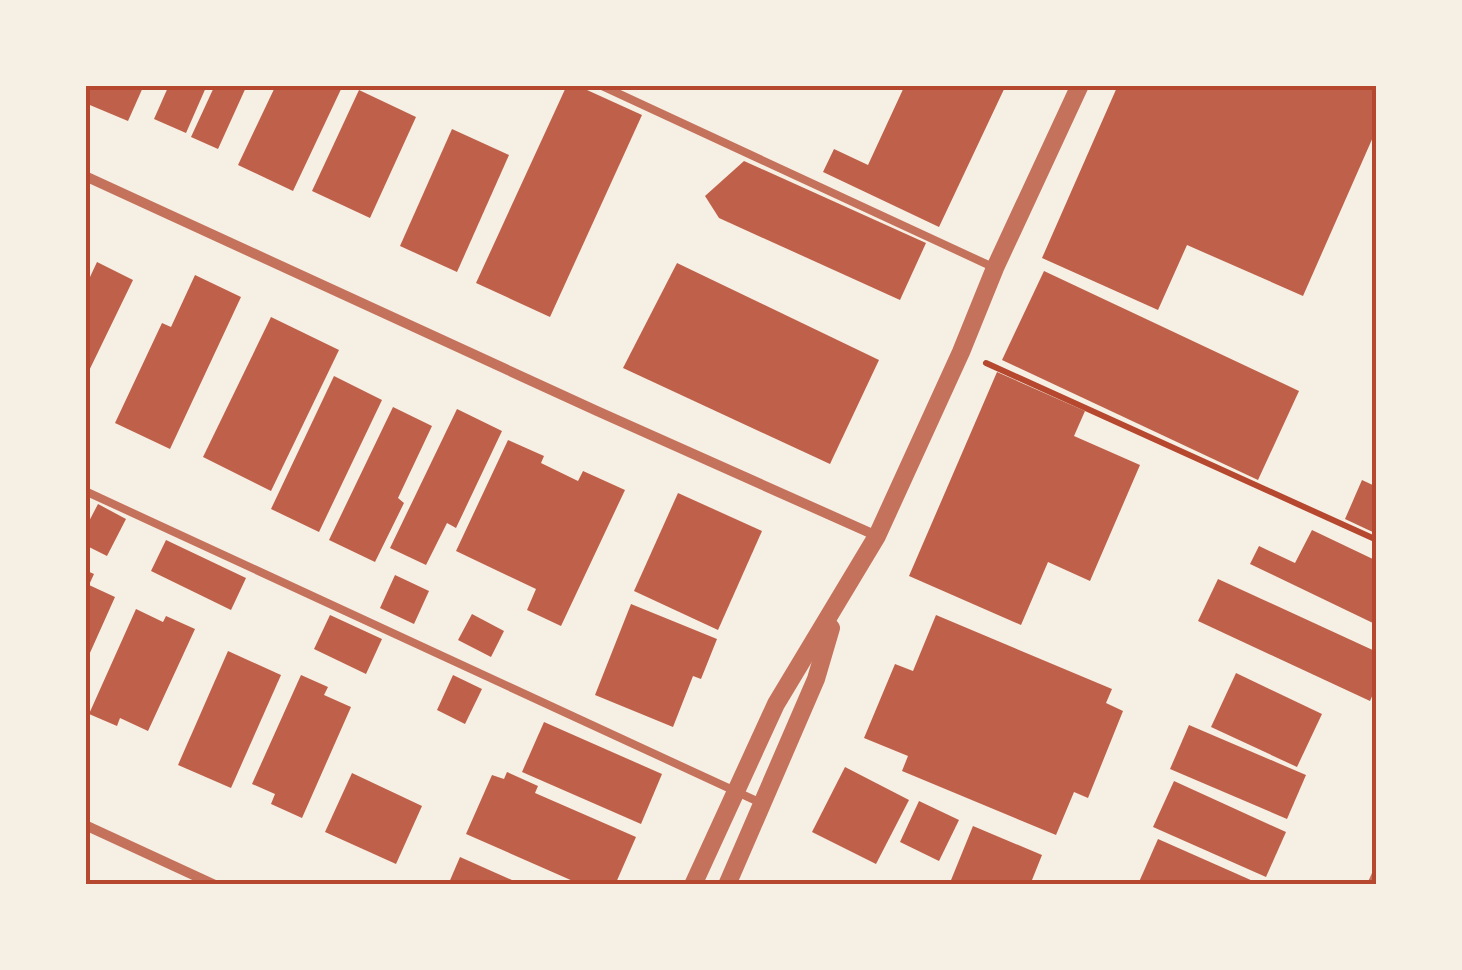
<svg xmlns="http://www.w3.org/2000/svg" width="1462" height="970" viewBox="0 0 1462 970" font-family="'Space Grotesk',sans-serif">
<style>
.building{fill:#bf614a}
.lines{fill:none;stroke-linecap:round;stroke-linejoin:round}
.path{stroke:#b5482f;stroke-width:6}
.service{stroke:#c5725c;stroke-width:8}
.minor{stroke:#c5725c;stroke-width:10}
.tertiary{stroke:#c5725c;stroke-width:18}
.neatline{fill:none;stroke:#b5482f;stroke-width:4}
</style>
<rect width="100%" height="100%" fill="#f6efe4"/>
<g class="building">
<polygon points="89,85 144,85 128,121 85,103 85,93"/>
<polygon points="169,85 207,85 186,133 154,119"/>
<polygon points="215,85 247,85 218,149 191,137"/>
<polygon points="276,85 343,85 293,191 238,165"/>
<polygon points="567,85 576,85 642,115 550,317 476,283"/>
<polygon points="905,85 1006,85 939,227 823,172 834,149 868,165"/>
<polygon points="1118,85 1377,85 1377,128 1303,296 1187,245 1158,310 1042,258"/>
<polygon points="359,90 416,117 370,218 312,191"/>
<polygon points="452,129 509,155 457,272 400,246"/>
<polygon points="744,161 926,243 900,300 719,218 705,196"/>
<polygon points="97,262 133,280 85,379 85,274 90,277"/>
<polygon points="677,263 879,360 830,464 623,368"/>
<polygon points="1044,271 1299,391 1258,480 1002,360"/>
<polygon points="195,275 241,297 170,449 115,423 162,323 171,327"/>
<polygon points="271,317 339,350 271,491 203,457"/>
<polygon points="997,372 1085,411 1074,436 1140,465 1090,581 1048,562 1021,625 909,576"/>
<polygon points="334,376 382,400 319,532 271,509"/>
<polygon points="393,407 432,426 398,498 404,503 375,562 329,540"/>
<polygon points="457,409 502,431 456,528 447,523 426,565 390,548"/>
<polygon points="508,440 544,456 541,463 578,481 583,471 625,490 561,626 527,610 536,589 456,551"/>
<polygon points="1362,480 1377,487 1377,534 1345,519"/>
<polygon points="678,493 762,531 718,630 634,591"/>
<polygon points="98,504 126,519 107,556 85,545 85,529"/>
<polygon points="1312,530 1377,561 1377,620 1375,624 1250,564 1259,546 1295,563"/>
<polygon points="166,540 246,578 231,610 151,571"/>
<polygon points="85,570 94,574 89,585 115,597 85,664"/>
<polygon points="395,575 429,591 414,624 380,608"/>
<polygon points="1218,579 1377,652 1377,685 1370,701 1198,621"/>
<polygon points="631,604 717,639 701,679 693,676 673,727 595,695"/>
<polygon points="136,609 163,622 166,616 195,629 148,731 120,718 117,726 89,714"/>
<polygon points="472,614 504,631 491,657 458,640"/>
<polygon points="330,615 382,639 366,674 314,649"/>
<polygon points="936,615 1112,689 1106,703 1123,711 1088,798 1074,792 1056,835 902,771 908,756 864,738 895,664 913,671"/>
<polygon points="228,651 281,675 231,788 178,765"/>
<polygon points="1236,673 1322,714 1297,767 1211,727"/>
<polygon points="301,675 328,687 324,695 351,707 302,818 271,804 275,794 252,784"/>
<polygon points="453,675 482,689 465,724 437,710"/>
<polygon points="544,722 662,774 641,824 522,772"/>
<polygon points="1189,725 1306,775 1287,819 1170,769"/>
<polygon points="845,767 909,800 876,864 812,832"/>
<polygon points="507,772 538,786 535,793 636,837 615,885 582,885 466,834 492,775 504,779"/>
<polygon points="352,773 422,806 396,864 325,832"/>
<polygon points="1174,781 1286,832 1266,877 1153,827"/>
<polygon points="919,801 959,820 939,861 900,842"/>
<polygon points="973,826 1042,855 1030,885 949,885"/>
<polygon points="1158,839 1262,885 1145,885 1139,882"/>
<polygon points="460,857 523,885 448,885"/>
</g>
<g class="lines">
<polyline class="path" points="986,363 1377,540"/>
<g class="service">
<polyline points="600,85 995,268"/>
<polyline points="85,491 761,803"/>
</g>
<g class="minor">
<polyline points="85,176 597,411 877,536"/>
<polyline points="85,825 215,885"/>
<polyline points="1372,885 1377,874"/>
</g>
<g class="tertiary">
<polyline points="693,885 776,704 877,536 961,352 995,268 1080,85"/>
<polyline points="727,885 816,679 831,628"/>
</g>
</g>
<rect width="1462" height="970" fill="none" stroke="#f6efe4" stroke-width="175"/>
<rect x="88" y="88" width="1286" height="794" class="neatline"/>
</svg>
